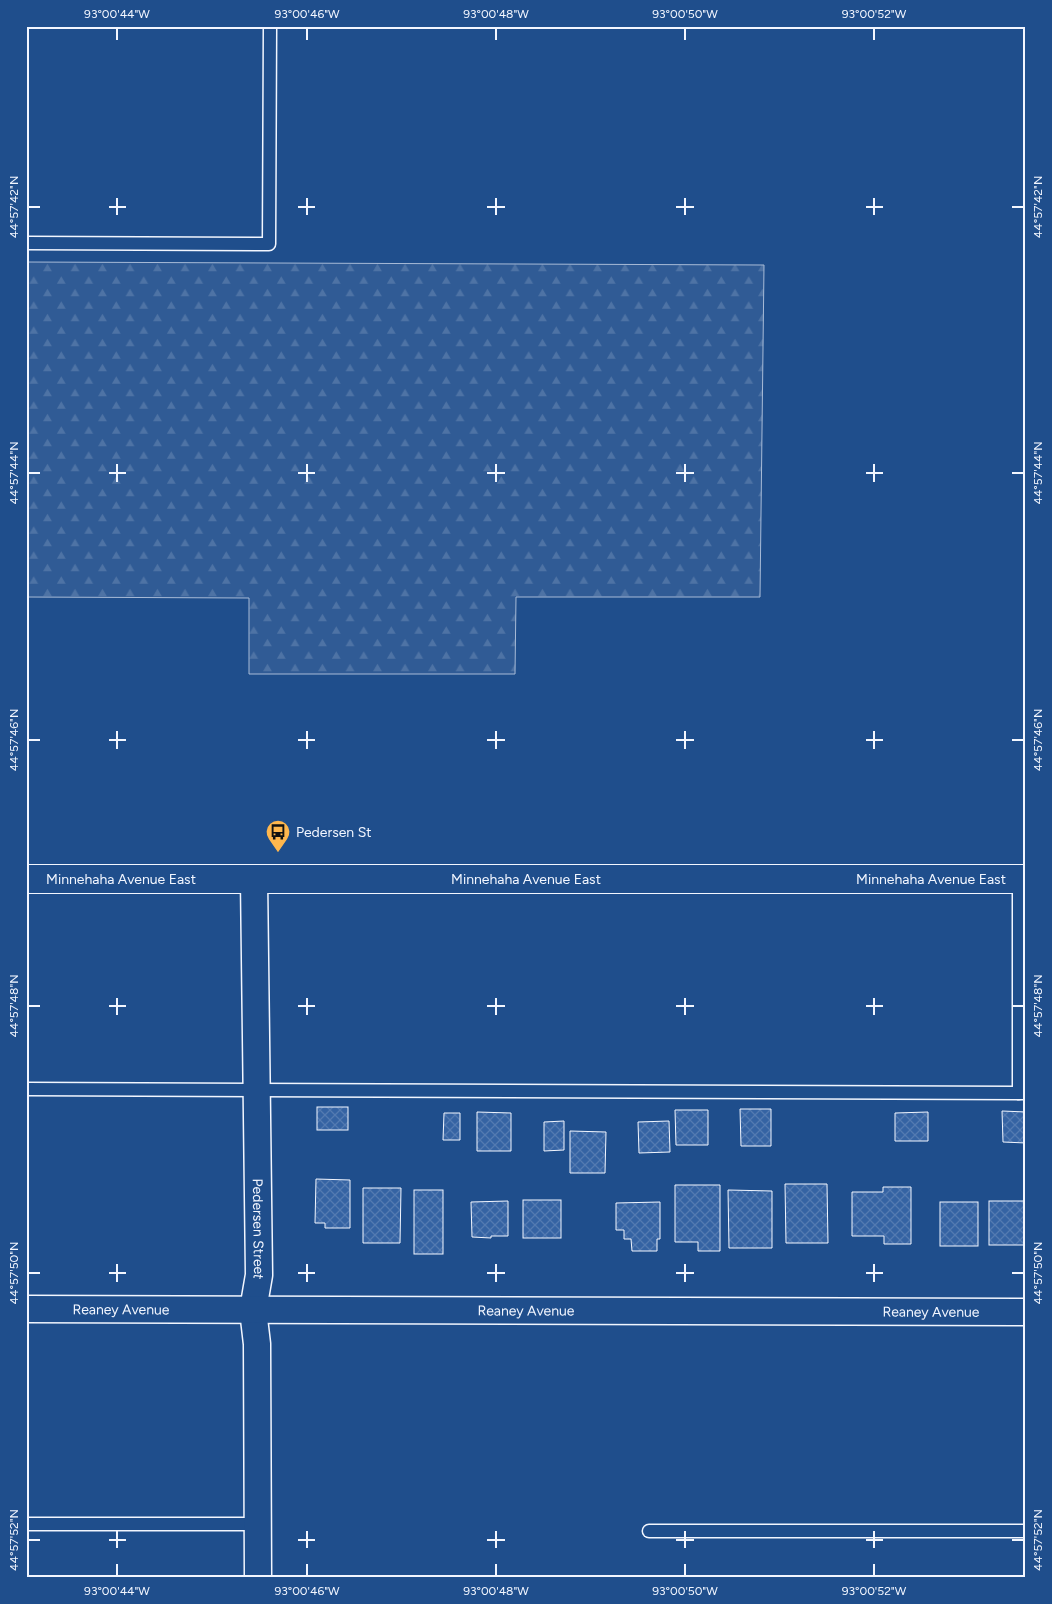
<svg xmlns="http://www.w3.org/2000/svg" width="1052" height="1604" viewBox="0 0 1052 1604" font-family="Figtree,sans-serif">
<style>
.forest{fill:url(#forest-firs);stroke:#a8bbd7}
.building{fill:url(#building-cross-hatch);stroke:#f2f6ff}
.lines{fill:none;stroke-linecap:round;stroke-linejoin:round}
.lane-casing{stroke:#f2f6ff;stroke-width:15}
.street-casing{stroke:#f2f6ff;stroke-width:29}
.secondary-casing{stroke:#f2f6ff;stroke-width:30}
.lane{stroke:#1f4e8c;stroke-width:12}
.street{stroke:#1f4e8c;stroke-width:26}
.secondary{stroke:#1f4e8c;stroke-width:28}
.ticks{fill:none;stroke:#f2f6ff;stroke-width:2}
.labels{text-anchor:middle;stroke-width:4;stroke-linejoin:round;paint-order:stroke}
.poi-label{font-size:14px;fill:#f2f6ff;stroke:#1f4e8c;text-anchor:start}
.street-label{font-size:14px;fill:#f2f6ff;stroke:#1f4e8c}
.neatline{fill:none;stroke:#f2f6ff;stroke-width:2}
.ticks-label{font-size:12px;text-anchor:middle;fill:#f2f6ff}
</style>
<defs>
<pattern id="forest-firs" width="22" height="20" patternUnits="userSpaceOnUse" patternTransform="scale(1.25)"><rect width="22" height="20" fill="#305b95"/><path d="M5 1l3.5 6h-7zM16 11l3.5 6h-7z" fill="#4e73a5"/></pattern>
<pattern id="building-cross-hatch" width="8" height="8" patternUnits="userSpaceOnUse" patternTransform="scale(1.25)"><rect width="8" height="8" fill="#3563a3"/><path d="M0 0l8 8M0 8l8-8" fill="none" stroke="#537ab1"/></pattern>
</defs>
<rect width="100%" height="100%" fill="#1f4e8c"/>
<polygon class="forest" points="26,262 764,265 760,597 516,597 515,674 249,674 249,598 26,597"/>
<g class="building">
<rect x="317" y="1107" width="31" height="23"/>
<polygon points="740,1109 771,1109 771,1146 741,1146"/>
<polygon points="675,1110 708,1110 708,1145 676,1145"/>
<polygon points="1002,1111 1026,1112 1026,1143 1003,1142"/>
<polygon points="477,1112 511,1113 511,1151 477,1151"/>
<polygon points="928,1112 928,1141 895,1141 895,1113"/>
<polygon points="444,1113 460,1113 460,1140 443,1140"/>
<polygon points="564,1121 564,1150 544,1151 544,1122"/>
<polygon points="669,1121 670,1152 639,1153 638,1122"/>
<polygon points="570,1131 606,1132 605,1173 570,1173"/>
<polygon points="316,1179 350,1180 350,1228 325,1228 325,1223 315,1223"/>
<polygon points="785,1184 827,1184 828,1243 786,1243"/>
<polygon points="675,1185 720,1185 720,1251 698,1251 698,1242 675,1242"/>
<polygon points="883,1187 911,1187 911,1244 884,1244 884,1236 852,1236 852,1192 883,1192"/>
<polygon points="363,1188 401,1188 400,1243 363,1243"/>
<rect x="414" y="1190" width="29" height="64"/>
<polygon points="728,1190 772,1191 772,1248 729,1248"/>
<rect x="523" y="1200" width="38" height="38"/>
<polygon points="508,1201 508,1236 491,1236 491,1238 472,1237 471,1202"/>
<rect x="989" y="1201" width="37" height="44"/>
<polygon points="660,1202 660,1239 657,1239 657,1251 632,1251 631,1239 624,1239 624,1230 616,1230 616,1203"/>
<rect x="940" y="1202" width="38" height="44"/>
</g>
<g class="lines">
<defs>
<g id="lane">
<polyline points="26,243 269,244 270,26"/>
<polyline points="1019,879 1019,1093"/>
<polyline points="26,1089 1026,1093"/>
<polyline points="26,1524 259,1524"/>
<polyline points="649,1531 1026,1531"/>
</g>
<g id="street">
<path id="s1" d="M254,879l5,396 -6,35 4,34 1,234"/>
<path id="s2" d="M26,1309l1000,3"/>
</g>
<g id="secondary">
<path id="s3" d="M26,879h1000"/>
</g>
</defs>
<use href="#lane" class="lane-casing"/>
<use href="#street" class="street-casing"/>
<use href="#secondary" class="secondary-casing"/>
<use href="#lane" class="lane"/>
<use href="#street" class="street"/>
<use href="#secondary" class="secondary"/>
</g>
<path class="ticks" d="M117,28v12M307,28v12M496,28v12M685,28v12M874,28v12M117,198v17M307,198v17M496,198v17M685,198v17M874,198v17M28,207h12M109,207h17M298,207h17M487,207h18M676,207h18M866,207h17M1012,207h12M117,464v18M307,464v18M496,464v18M685,464v18M874,464v18M28,473h12M109,473h17M298,473h17M487,473h18M676,473h18M866,473h17M1012,473h12M117,731v18M307,731v18M496,731v18M685,731v18M874,731v18M28,740h12M109,740h17M298,740h17M487,740h18M676,740h18M866,740h17M1012,740h12M117,998v17M307,998v17M496,998v17M685,998v17M874,998v17M28,1006h12M109,1006h17M298,1006h17M487,1006h18M676,1006h18M866,1006h17M1012,1006h12M117,1264v18M307,1264v18M496,1264v18M685,1264v18M874,1264v18M28,1273h12M109,1273h17M298,1273h17M487,1273h18M676,1273h18M866,1273h17M1012,1273h12M117,1531v17M307,1531v17M496,1531v17M685,1531v17M874,1531v17M28,1540h12M109,1540h17M298,1540h17M487,1540h18M676,1540h18M866,1540h17M1012,1540h12M117,1564v12M307,1564v12M496,1564v12M685,1564v12M874,1564v12"/>
<defs>
<symbol id="bus-pin" viewBox="-11 -11 22 30"><path d="M0 17L-7.5 6A9.5 9.5 0 1 1 7.5 6Z" fill="#ffb74d" stroke="#1f4e8c"/><path d="M-5-6H5V4H4V6H2V4H-2V6H-4V4H-5ZM-3.5-4V0h7V-4ZM-3.5 1.2v1.5H-2V1.2ZM2 1.2v1.5H3.5V1.2Z" fill="#111"/></symbol>
</defs>
<g fill-rule="evenodd">
<use href="#bus-pin" x="264" y="818" width="28" height="38"/>
</g>
<g class="labels">
<g class="poi-label">
<text x="296" y="837">Pedersen St</text>
</g>
<g class="street-label">
<text dy="5" stroke="none"><textPath href="#s3" startOffset="95">Minnehaha Avenue East</textPath></text>
<text dy="5" stroke="none"><textPath href="#s3" startOffset="500">Minnehaha Avenue East</textPath></text>
<text dy="5" stroke="none"><textPath href="#s3" startOffset="905">Minnehaha Avenue East</textPath></text>
<text dy="5" stroke="none"><textPath href="#s1" startOffset="350">Pedersen Street</textPath></text>
<text dy="5" stroke="none"><textPath href="#s2" startOffset="95">Reaney Avenue</textPath></text>
<text dy="5" stroke="none"><textPath href="#s2" startOffset="500">Reaney Avenue</textPath></text>
<text dy="5" stroke="none"><textPath href="#s2" startOffset="905">Reaney Avenue</textPath></text>
</g>
</g>
<rect width="1052" height="1604" fill="none" stroke="#1f4e8c" stroke-width="55"/>
<rect x="28" y="28" width="996" height="1548" class="neatline"/>
<g class="ticks-label">
<text x="117" y="18">93°00'44"W</text>
<text x="307" y="18">93°00'46"W</text>
<text x="496" y="18">93°00'48"W</text>
<text x="685" y="18">93°00'50"W</text>
<text x="874" y="18">93°00'52"W</text>
<text transform="translate(1038 207) rotate(-90)" y="4">44°57'42"N</text>
<text transform="translate(14 207) rotate(-90)" y="4">44°57'42"N</text>
<text transform="translate(1038 473) rotate(-90)" y="4">44°57'44"N</text>
<text transform="translate(14 473) rotate(-90)" y="4">44°57'44"N</text>
<text transform="translate(14 740) rotate(-90)" y="4">44°57'46"N</text>
<text transform="translate(1038 740) rotate(-90)" y="4">44°57'46"N</text>
<text transform="translate(14 1006) rotate(-90)" y="4">44°57'48"N</text>
<text transform="translate(1038 1006) rotate(-90)" y="4">44°57'48"N</text>
<text transform="translate(14 1273) rotate(-90)" y="4">44°57'50"N</text>
<text transform="translate(1038 1273) rotate(-90)" y="4">44°57'50"N</text>
<text transform="translate(1038 1540) rotate(-90)" y="4">44°57'52"N</text>
<text transform="translate(14 1540) rotate(-90)" y="4">44°57'52"N</text>
<text x="117" y="1595">93°00'44"W</text>
<text x="307" y="1595">93°00'46"W</text>
<text x="496" y="1595">93°00'48"W</text>
<text x="685" y="1595">93°00'50"W</text>
<text x="874" y="1595">93°00'52"W</text>
</g>
</svg>
